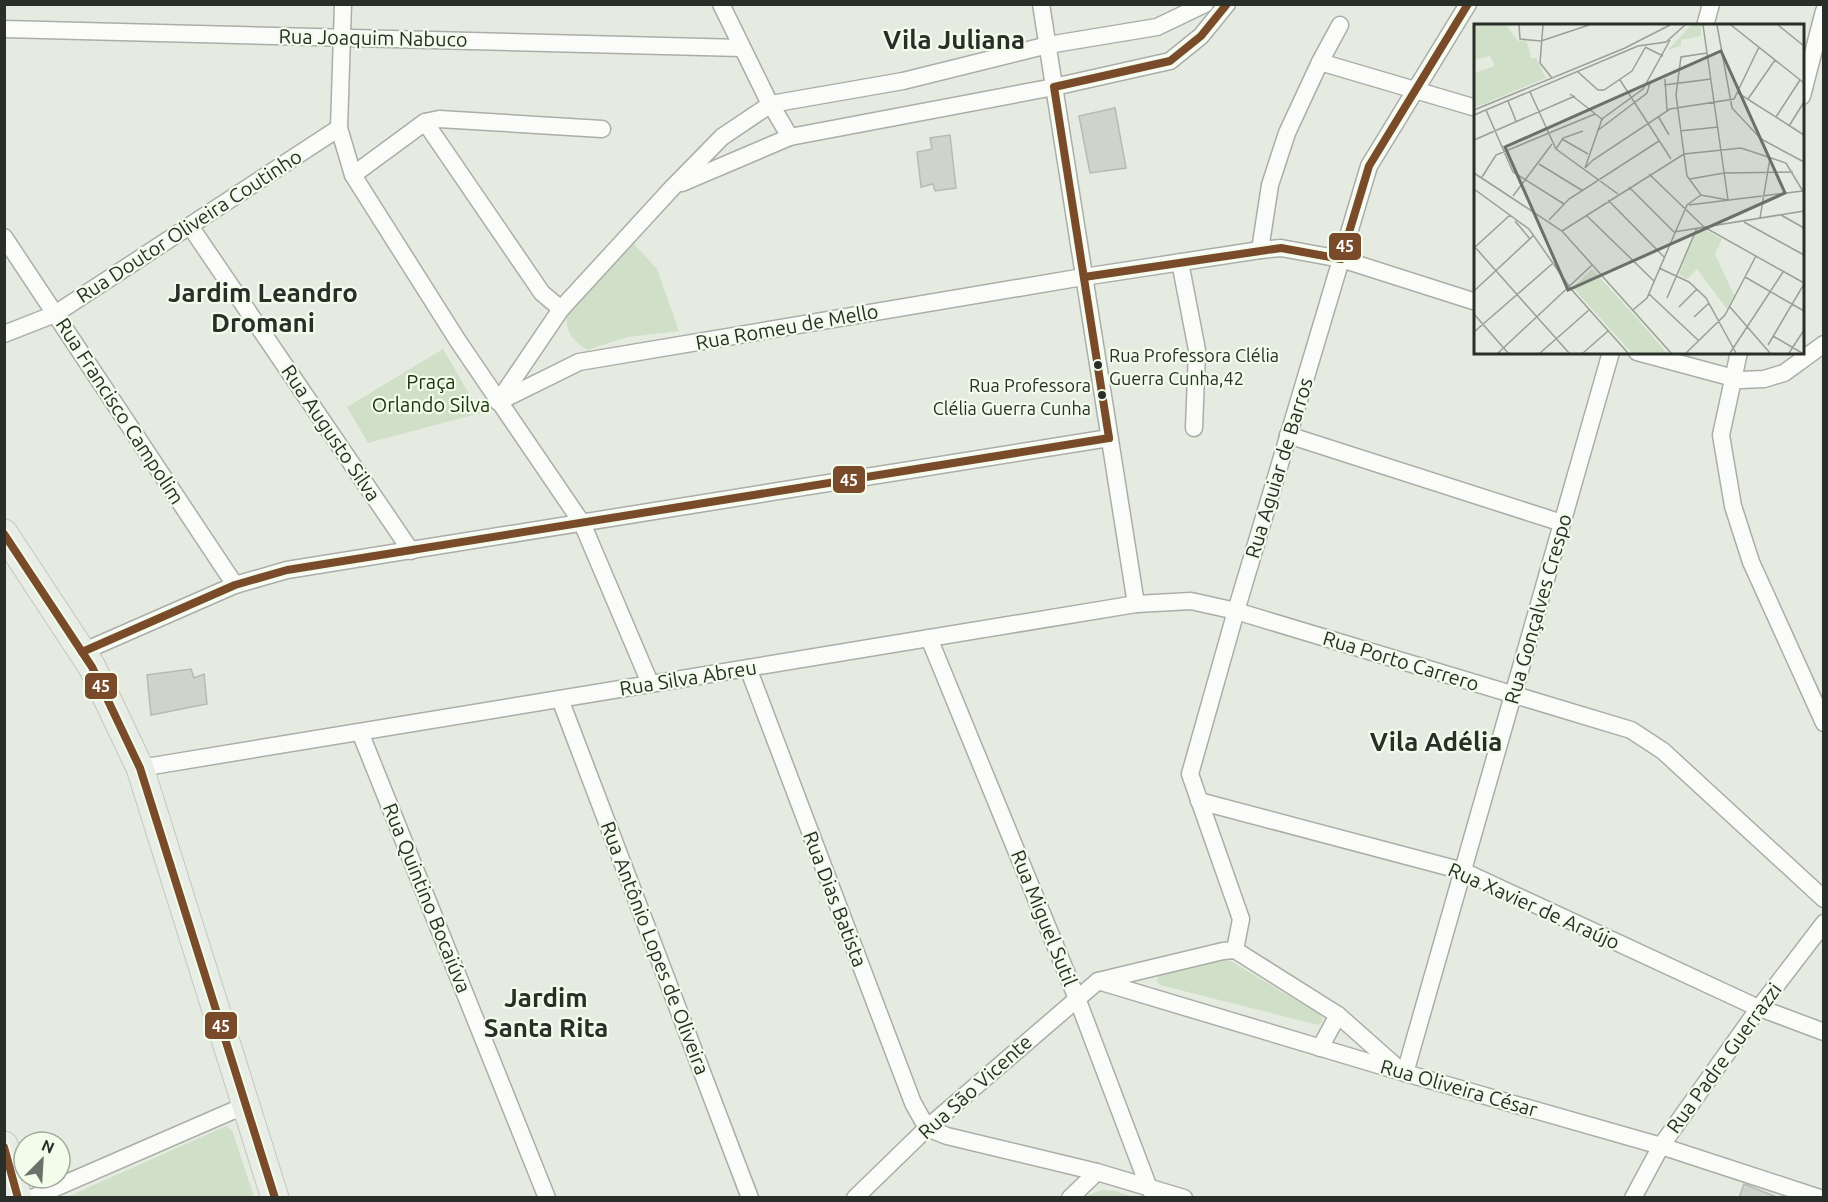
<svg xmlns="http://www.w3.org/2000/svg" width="1828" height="1202" viewBox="0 0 1828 1202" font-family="Ubuntu,sans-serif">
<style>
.green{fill:#d0dfc7}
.building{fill:#ced3cb;stroke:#b6bbb3;stroke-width:1.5}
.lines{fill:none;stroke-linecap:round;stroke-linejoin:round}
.minor-casing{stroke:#aaaea7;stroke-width:19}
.primary-casing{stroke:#c3c6c2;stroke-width:29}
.minor{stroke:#fbfcfa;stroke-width:16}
.primary{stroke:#e8eee5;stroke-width:27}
.bus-1-casing{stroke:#f1fceb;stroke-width:12}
.bus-1{stroke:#7a4b2a;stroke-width:8}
.bus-dot{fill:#2a2e28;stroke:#f1fceb;stroke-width:2}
.labels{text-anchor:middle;stroke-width:4.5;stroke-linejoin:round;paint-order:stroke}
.bus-label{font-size:18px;fill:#2a2e28;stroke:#f1fceb;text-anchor:start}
.street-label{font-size:20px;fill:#2a2e28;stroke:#f1fceb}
.park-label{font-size:20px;fill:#1d330c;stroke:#f1fceb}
.district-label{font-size:26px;font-weight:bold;fill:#2a2e28;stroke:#f1fceb}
.inset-road{fill:none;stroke:#9a9f97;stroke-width:1.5}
.view{fill:#6b7069;fill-opacity:0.15;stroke:#6b7069;stroke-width:3}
.inset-edge{fill:none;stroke:#2a2e28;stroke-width:3}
.line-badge{stroke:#f1fceb;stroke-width:2}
.badge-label{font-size:16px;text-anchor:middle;font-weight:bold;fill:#fff}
</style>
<rect width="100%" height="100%" fill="#e5ebe1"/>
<g class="green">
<path d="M633,243l24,26 22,62 -51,6 -41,13c-17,-13 -23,-18 -19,-40z"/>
<polygon points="443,349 480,413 368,443 347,407"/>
<polygon points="1225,959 1234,963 1319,1014 1322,1018 1322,1022 1318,1025 1160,985 1157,981 1158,976 1161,972"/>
<polygon points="226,1126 232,1130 254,1197 67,1197"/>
<polygon points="1102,1190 1116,1191 1133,1197 1083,1197"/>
</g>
<g class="building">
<polygon points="1115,108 1126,168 1090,173 1079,116"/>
<polygon points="950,135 956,188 935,191 933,184 921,187 917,152 932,149 930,138"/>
<polygon points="191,669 194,678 204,674 207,704 151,715 147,675"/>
<polygon points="1744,1184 1779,1198 1739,1198"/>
</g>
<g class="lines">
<defs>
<g id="minor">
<polyline points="343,4 339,128 353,175 458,341 582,523 650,683"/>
<polyline points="721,4 767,98 790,137"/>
<polyline points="1041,4 1136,604"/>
<polyline points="1705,26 1711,4"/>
<polyline points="4,29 742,48"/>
<polyline points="1320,62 1476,108"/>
<polyline points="1802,96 1824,11"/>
<polyline points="425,122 542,293 561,309"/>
<polyline points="353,175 425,122 439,119 602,129"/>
<polyline points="682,183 790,137 1054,87 1170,61 1201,36 1227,4"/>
<polyline points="190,226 411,551"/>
<polyline points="4,237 235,585"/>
<polyline points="1260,250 1270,185 1287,133 1320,62 1340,25"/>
<polyline points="1180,262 1197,350 1194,428"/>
<polyline points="4,334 55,314 339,128"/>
<polyline points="1637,352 1741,380 1764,379 1784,373 1824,344"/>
<polyline points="1739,352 1721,435 1733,506 1751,562 1824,723"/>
<polyline points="500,399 561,309 673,187 722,137 771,104 903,81 1048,45 1157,27 1205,4"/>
<polyline points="498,402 579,362 1077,278 1260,250 1281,248 1341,259 1476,302"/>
<polyline points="1288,435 1562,523"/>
<polyline points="929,638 1080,1006 1149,1188 1156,1198"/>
<polyline points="82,652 235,585 287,570 1109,438"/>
<polyline points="748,668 913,1103 927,1128"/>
<polyline points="560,699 750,1198"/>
<polyline points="360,732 547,1198"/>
<polyline points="140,768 1136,604 1191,601 1236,611 1631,730 1663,751 1824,899"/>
<polyline points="1199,801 1463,871 1752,1005 1824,1032"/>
<polyline points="1235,950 1241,919 1190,774 1236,611 1369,166 1468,4"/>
<polyline points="1098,981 1405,1073 1661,1146 1820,1198"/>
<polyline points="1320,1048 1338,1015"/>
<polyline points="1405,1073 1611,352"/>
<polyline points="927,1128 947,1136 1097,1172 1184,1198"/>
<polyline points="32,1198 246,1105"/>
<polyline points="855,1198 927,1128 1098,981 1223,951 1235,950 1338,1015 1400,1070"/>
<polyline points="1070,1198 1097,1172"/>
<polyline points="1633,1198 1661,1146 1759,1008 1824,923"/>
</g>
<g id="primary">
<polyline points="4,533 92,667 140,768 275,1198"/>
<polyline points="4,1145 18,1198"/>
</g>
</defs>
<use href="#minor" class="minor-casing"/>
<use href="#primary" class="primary-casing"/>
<use href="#minor" class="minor"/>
<use href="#primary" class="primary"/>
<defs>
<g id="bus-1">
<polyline points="1084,277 1281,248 1341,259 1369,166 1468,4"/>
<polyline points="1109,438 1054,87 1170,61 1201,36 1227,4"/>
<polyline points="4,534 92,667 140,768 275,1198"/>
<polyline points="82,652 235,585 287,570 1109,438"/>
<polyline points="4,1147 18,1198"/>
</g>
</defs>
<use href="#bus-1" class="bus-1-casing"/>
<use href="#bus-1" class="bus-1"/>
</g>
<g class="bus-dot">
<circle cx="1098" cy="365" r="5"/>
<circle cx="1102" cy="395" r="5"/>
</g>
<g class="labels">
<g class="bus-label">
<text x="1109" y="362">Rua Professora Clélia<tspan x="1109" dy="23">Guerra Cunha,42</tspan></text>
<text x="1091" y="392" text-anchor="end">Rua Professora<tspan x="1091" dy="23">Clélia Guerra Cunha</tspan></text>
</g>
<g class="street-label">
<text transform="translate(373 38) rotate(1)" y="7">Rua Joaquim Nabuco</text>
<text transform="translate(189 226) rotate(-33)" y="7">Rua Doutor Oliveira Coutinho</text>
<text transform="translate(787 327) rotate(-10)" y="7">Rua Romeu de Mello</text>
<text transform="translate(120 411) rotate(57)" y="7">Rua Francisco Campolim</text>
<text transform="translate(331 433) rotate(56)" y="7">Rua Augusto Silva</text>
<text transform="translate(1279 468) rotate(-73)" y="7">Rua Aguiar de Barros</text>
<text transform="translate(1538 609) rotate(-74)" y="7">Rua Gonçalves Crespo</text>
<text transform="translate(1401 661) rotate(17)" y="7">Rua Porto Carrero</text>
<text transform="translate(688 678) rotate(-9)" y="7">Rua Silva Abreu</text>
<text transform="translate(427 898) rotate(68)" y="7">Rua Quintino Bocaiúva</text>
<text transform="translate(835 899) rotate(69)" y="7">Rua Dias Batista</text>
<text transform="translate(1534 906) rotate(24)" y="7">Rua Xavier de Araújo</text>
<text transform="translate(1044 918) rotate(68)" y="7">Rua Miguel Sutil</text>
<text transform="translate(655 948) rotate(69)" y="7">Rua Antônio Lopes de Oliveira</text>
<text transform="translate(1724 1058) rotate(-54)" y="7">Rua Padre Guerrazzi</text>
<text transform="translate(975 1087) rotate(-42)" y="7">Rua São Vicente</text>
<text transform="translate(1459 1088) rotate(16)" y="7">Rua Oliveira César</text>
</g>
<g class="park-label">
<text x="431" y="389">Praça<tspan x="431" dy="23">Orlando Silva</tspan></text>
</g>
<g class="district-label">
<text x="954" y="49">Vila Juliana</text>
<text x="263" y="302">Jardim Leandro<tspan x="263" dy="30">Dromani</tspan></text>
<text x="1436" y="751">Vila Adélia</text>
<text x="546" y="1007">Jardim<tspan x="546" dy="30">Santa Rita</tspan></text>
</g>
</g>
<g transform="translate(1474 24)">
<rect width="330" height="330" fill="#e5ebe1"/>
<path d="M0,1h32l12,16 7,-1 3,5 3,13h5l10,20 -72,30v-35l21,-7 -5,-10 -16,4zM217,1h10v11l-20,4v6l-13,4zM230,205l18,10 -7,15 19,41 -7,14 -30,-40 -10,10 -8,-5 17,-42zM118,245l49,54 26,30h-35l-59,-65z" fill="#d0dfc7"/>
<path class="inset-road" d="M45,1l1,14 21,2 48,-16M69,1l-3,38 12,15M229,1l25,175M243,1l15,83 29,31 43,23M257,1l73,58M304,1l26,21M171,23l18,9M104,48l20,18h6l28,-19 13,-23M191,55l2,31M146,56l51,79M190,61l47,-6M56,68l26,57 62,45M264,69l66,42M96,70l33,26M274,75l27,-39M34,77l8,20M0,86l151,-62 45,-23M12,86l27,62 51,32M0,91l164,-69 28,-4 19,-17M184,92l11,19M302,93l24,-37M315,102l15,-24M123,107l50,-38 3,-10M206,107l38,-4M88,115l26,15M0,116l101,-44M82,125l7,-11 20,-7M65,140l44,27M111,144l8,-8 77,-51 64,-10 25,-52M111,144l17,-49 41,-30 27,-49M0,149l88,58 109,122M175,150l55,53 100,56M8,153l14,-22 99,-41M216,155l34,-6 69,-1M155,163l45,45M0,165l55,40 42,60 57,64M227,171l-14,-19 -11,-81 5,-38 26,-4M39,172l39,-52M134,176l56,57M215,181l114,-14M112,191l68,66M307,191l23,13M286,194l10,-60M75,196l20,-21 90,-58M41,197l15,18M270,198l60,33M88,207l122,-77 57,-6 45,15 18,30M200,208l130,-21M0,222l95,107M0,224l36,-33M185,244l30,14 17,16 30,55M271,253l59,34M0,267l59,-55M175,270l50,47M193,274l30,-70M205,283l18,-18M256,283l40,46M159,286l14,-12 40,-93 14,-10 27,5M0,290l34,39M220,293l15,-14M0,308l78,-68M299,312l29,17M294,321l36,-61M24,329l94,-88M66,329l49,-43M109,329l25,-22M212,329l39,-38 31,-59M256,329l53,-81M315,329l15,-23"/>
<path class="view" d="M247,27l64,142 -217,97 -63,-143z"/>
<rect width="330" height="330" class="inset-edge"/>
</g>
<g class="line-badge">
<rect x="1328" y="232" width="34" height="29" rx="6" fill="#7a4b2a"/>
<rect x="832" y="465" width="34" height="29" rx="6" fill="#7a4b2a"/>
<rect x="84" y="672" width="34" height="28" rx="6" fill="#7a4b2a"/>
<rect x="204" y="1011" width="34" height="29" rx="6" fill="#7a4b2a"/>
</g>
<g class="badge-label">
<text x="1345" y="252">45</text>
<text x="849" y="486">45</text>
<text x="101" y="692">45</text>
<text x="221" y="1032">45</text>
</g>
<rect width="1828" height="1202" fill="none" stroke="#2a2e28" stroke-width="12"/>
<g transform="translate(42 1160) rotate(24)"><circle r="28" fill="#f1fceb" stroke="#a1aa9d" stroke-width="1.5"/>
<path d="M0-4.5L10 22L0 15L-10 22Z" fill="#6b7069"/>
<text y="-9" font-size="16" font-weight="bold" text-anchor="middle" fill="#2a2e28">N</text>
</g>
</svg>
